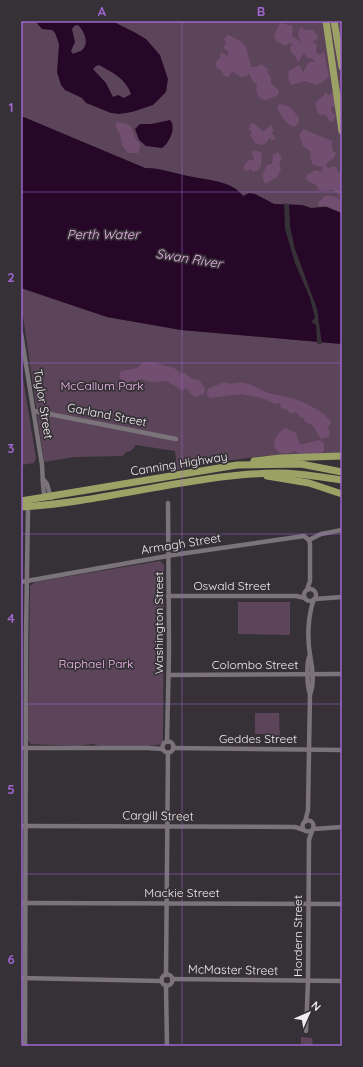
<svg xmlns="http://www.w3.org/2000/svg" width="363" height="1067" viewBox="0 0 363 1067" font-family="Quicksand,sans-serif">
<style>
.green{fill:#5c455b}
.forest{fill:#724e71}
.water{fill:#260727;fill-rule:evenodd}
.pier{fill:#363136}
.lines{fill:none;stroke-linecap:round;stroke-linejoin:round}
.minor{stroke:#7a747a;stroke-width:4.5}
.trunk{stroke:#9ca266;stroke-width:7}
.grid{fill:none;stroke:#9e66ce;stroke-width:1;stroke-opacity:0.55}
.labels{text-anchor:middle;stroke-width:3.5;stroke-linejoin:round;paint-order:stroke}
.park-label{font-size:12px;fill:#f8bdf6;stroke:#363136}
.street-label{font-size:12px;fill:#f1edf0;stroke:#363136}
.water-label{font-size:13px;font-style:italic;fill:#edb3ec;stroke:#363136}
.neatline{fill:none;stroke:#9e66ce;stroke-width:1.5}
.grid-label{font-size:13px;text-anchor:middle;font-weight:bold;fill:#9e66ce}
</style>
<rect width="100%" height="100%" fill="#363136"/>
<g class="green">
<path d="M21,21h308l13,2v190l-16,-6 -15,1 -9,-3 -28,-1 -19,-10 -12,2c-16,-15 -35,-15 -55,-20 -15,-3 -28,-8 -43,-8l-124,-52z"/>
<polygon points="21,288 107,317 181,330 342,344 342,454 263,456 210,463 177,470 175,451 136,445 131,451 126,452 123,456 74,457 44,462 21,302"/>
<polygon points="21,366 36,458 34,463 21,465"/>
<polygon points="160,561 164,565 163,742 158,745 146,746 100,746 92,744 77,746 31,744 28,740 30,586 35,582"/>
<polygon points="238,602 290,602 290,635 238,634"/>
<polygon points="255,713 279,713 280,742 264,744 264,734 255,734"/>
<polygon points="21,981 23,985 23,1046 21,1046"/>
<polygon points="301,1037 312,1038 313,1046 301,1046"/>
</g>
<g class="forest">
<polygon points="280,23 293,26 292,36 301,42 298,36 300,27 305,30 313,30 319,38 313,42 314,44 317,43 316,51 319,55 324,52 329,77 321,83 315,85 305,81 291,85 288,78 289,71 299,65 303,72 309,62 315,62 312,58 307,58 304,52 298,63 296,57 290,51 290,47 293,44 289,43 286,46 276,41 274,36"/>
<path d="M228,35c24,10 16,13 24,32h5l4,-3 7,5 -1,3 4,6v5l8,8 -1,4 -12,5 -6,-1 -4,-9 1,-6 -4,-2 -4,-9 -2,3 -6,1 -9,-6 -3,6 -5,-1 -2,-5 -5,-3 -2,-5 5,-5 1,-6 4,2 1,3 2,-2v-4l-5,-3 3,-5 -2,-4z"/>
<polygon points="325,92 329,95 333,92 336,106 331,108 332,113 336,115 333,122 330,122 326,115 318,114 315,103 324,95"/>
<path d="M280,104c11,2 13,6 19,14l-1,6 -4,3c-8,-3 -14,-12 -17,-20z"/>
<polygon points="117,122 124,123 131,126 135,138 139,142 140,147 138,153 128,153 122,145 120,134 115,126"/>
<polygon points="251,123 254,123 263,132 271,125 274,130 272,133 276,139 271,140 270,137 266,143 261,145 255,143 250,135 252,132 249,129"/>
<polygon points="303,129 332,141 332,150 336,153 334,158 328,162 326,166 330,169 332,166 336,167 338,172 342,172 342,196 333,190 320,191 316,185 306,180 307,175 316,170 321,172 323,167 313,165 310,158 311,152 303,146 299,135"/>
<path d="M254,150l8,3c-2,8 3,17 -10,19l-1,-3 -3,2 -4,-1v-4l5,-6h5l-2,-8z"/>
<polygon points="278,152 282,158 279,164 281,169 277,177 265,184 262,176 267,165 272,164 273,155"/>
<path d="M325,196c15,0 17,2 17,18l-14,-8h-9l-1,-3z"/>
<polygon points="151,362 174,368 182,374 185,373 192,379 199,380 205,389 204,394 194,397 186,388 182,390 166,381 152,382 141,379 135,382 132,380 127,384 119,377 121,371 137,368 143,363"/>
<path d="M224,382c6,4 14,-1 21,1 9,2 20,10 27,11 20,3 42,10 57,25l2,3 -3,6 2,6 -2,3 -7,2c-6,-8 -4,-13 -16,-17l-1,-4h-3l-5,-6 -5,2 -5,-5 -5,-1 -1,-5 -5,1 -13,-6 -21,-4 -31,4 -3,-3 1,-6z"/>
<path d="M285,428l11,5 4,12 19,-5 5,3v8l-3,2 -20,2 -6,-4c-21,9 -29,-10 -10,-23z"/>
</g>
<g class="water">
<path d="M35,21h77l24,12 10,6 14,16 8,24 -2,13 -13,13 -21,7 -13,2 -8,-1 -25,-10 -4,-5 -17,-8 -4,-5 -4,-13 2,-28 -4,-11 -3,-3 -10,-1zM78,25c6,6 12,18 4,25 -2,2 -6,2 -9,4l-2,-3 4,-9 -3,-13 2,-3zM99,65c13,7 27,14 32,29l-7,4 -6,-3 -5,2 -7,-14 -13,-14 3,-3z"/>
<path d="M21,116l124,52c15,0 28,5 43,8 17,4 44,4 55,20l6,-3 6,1 19,10 28,1 9,3 15,-1 16,6v131l-161,-14 -74,-13 -86,-29z"/>
<path d="M170,120c7,8 -1,23 -8,28l-16,-2 -7,-6 -4,-11 5,-5h11z"/>
</g>
<polygon class="pier" points="284,203 289,204 290,226 295,249 317,309 322,344 317,344 316,325 311,322 315,318 310,298 295,263 285,229"/>
<g class="lines">
<g class="minor">
<path d="M21,333l21,132c1,12 0,22 3,33"/>
<polyline points="34,411 176,439"/>
<polyline points="43,479 47,484 51,498"/>
<polyline points="309,540 321,534 342,530"/>
<polyline points="21,582 173,555 304,536 309,540 310,544 310,581 307,590"/>
<circle cx="310" cy="595" r="6"/>
<polyline points="168,596 296,596 305,598"/>
<polyline points="315,599 342,597"/>
<polyline points="169,675 342,674"/>
<path d="M310,694c-3,-7 -4,-33 0,-39"/>
<circle cx="168" cy="747" r="5.5"/>
<polyline points="167,742 169,652 168,503"/>
<polyline points="21,748 148,748 162,749"/>
<polyline points="173,748 342,750"/>
<circle cx="308" cy="826" r="5.5"/>
<path d="M305,822l3,-12 2,-116c5,-11 2,-28 0,-39 -3,-18 -2,-40 4,-56"/>
<polyline points="21,826 295,827 304,830"/>
<polyline points="313,829 342,827"/>
<polyline points="21,903 342,904"/>
<circle cx="167" cy="980" r="5.5"/>
<polyline points="166,975 168,753"/>
<polyline points="21,978 161,981"/>
<polyline points="172,979 342,981"/>
<polyline points="166,986 167,1046"/>
<polyline points="306,1031 308,981 309,840 312,831"/>
<polyline points="25,1046 26,638 28,507"/>
</g>
<g class="trunk">
<polyline points="326,21 342,131"/>
<polyline points="334,21 342,67"/>
<polyline points="254,461 280,458 342,456"/>
<polyline points="267,476 309,483 342,494"/>
<polyline points="21,501 237,465 301,464 342,472"/>
<path d="M21,507c86,-5 171,-33 257,-34 22,0 43,4 64,7"/>
</g>
</g>
<path class="grid" d="M182,21v1025M21,192h321M21,363h321M21,534h321M21,704h321M21,874h321"/>
<g class="labels">
<g class="park-label">
<text x="102" y="390">McCallum Park</text>
<text x="96" y="668">Raphael Park</text>
</g>
<g class="street-label">
<text transform="translate(43 404) rotate(81)" y="4">Taylor Street</text>
<text transform="translate(107 415) rotate(11)" y="4">Garland Street</text>
<text transform="translate(179 464) rotate(-9)" y="4">Canning Highway</text>
<text transform="translate(181 544) rotate(-9)" y="4">Armagh Street</text>
<text x="232" y="590">Oswald Street</text>
<text transform="translate(159 623) rotate(-90)" y="4">Washington Street</text>
<text x="255" y="669">Colombo Street</text>
<text x="258" y="743">Geddes Street</text>
<text transform="translate(158 816) rotate(1)" y="4">Cargill Street</text>
<text x="182" y="897">Mackie Street</text>
<text transform="translate(298 936) rotate(-90)" y="4">Hordern Street</text>
<text transform="translate(233 970) rotate(1)" y="4">McMaster Street</text>
</g>
<g class="water-label">
<text x="103" y="239">Perth Water</text>
<text transform="translate(189 258) rotate(9)" y="5">Swan River</text>
</g>
</g>
<rect width="363" height="1067" fill="none" stroke="#363136" stroke-width="44"/>
<g transform="translate(309 1013) rotate(45)" stroke="#363136" stroke-width="3" paint-order="stroke">
<path d="M0-3L7 15L0 10L-7 15Z" fill="#f1edf0"/>
<text y="-6" font-size="11" font-weight="bold" text-anchor="middle" fill="#f1edf0">N</text>
</g>
<rect x="22" y="22" width="319" height="1023" class="neatline"/>
<g class="grid-label">
<text x="102" y="16">A</text>
<text x="261" y="16">B</text>
<text x="11" y="112">1</text>
<text x="11" y="282">2</text>
<text x="11" y="453">3</text>
<text x="11" y="623">4</text>
<text x="11" y="794">5</text>
<text x="11" y="964">6</text>
</g>
</svg>
